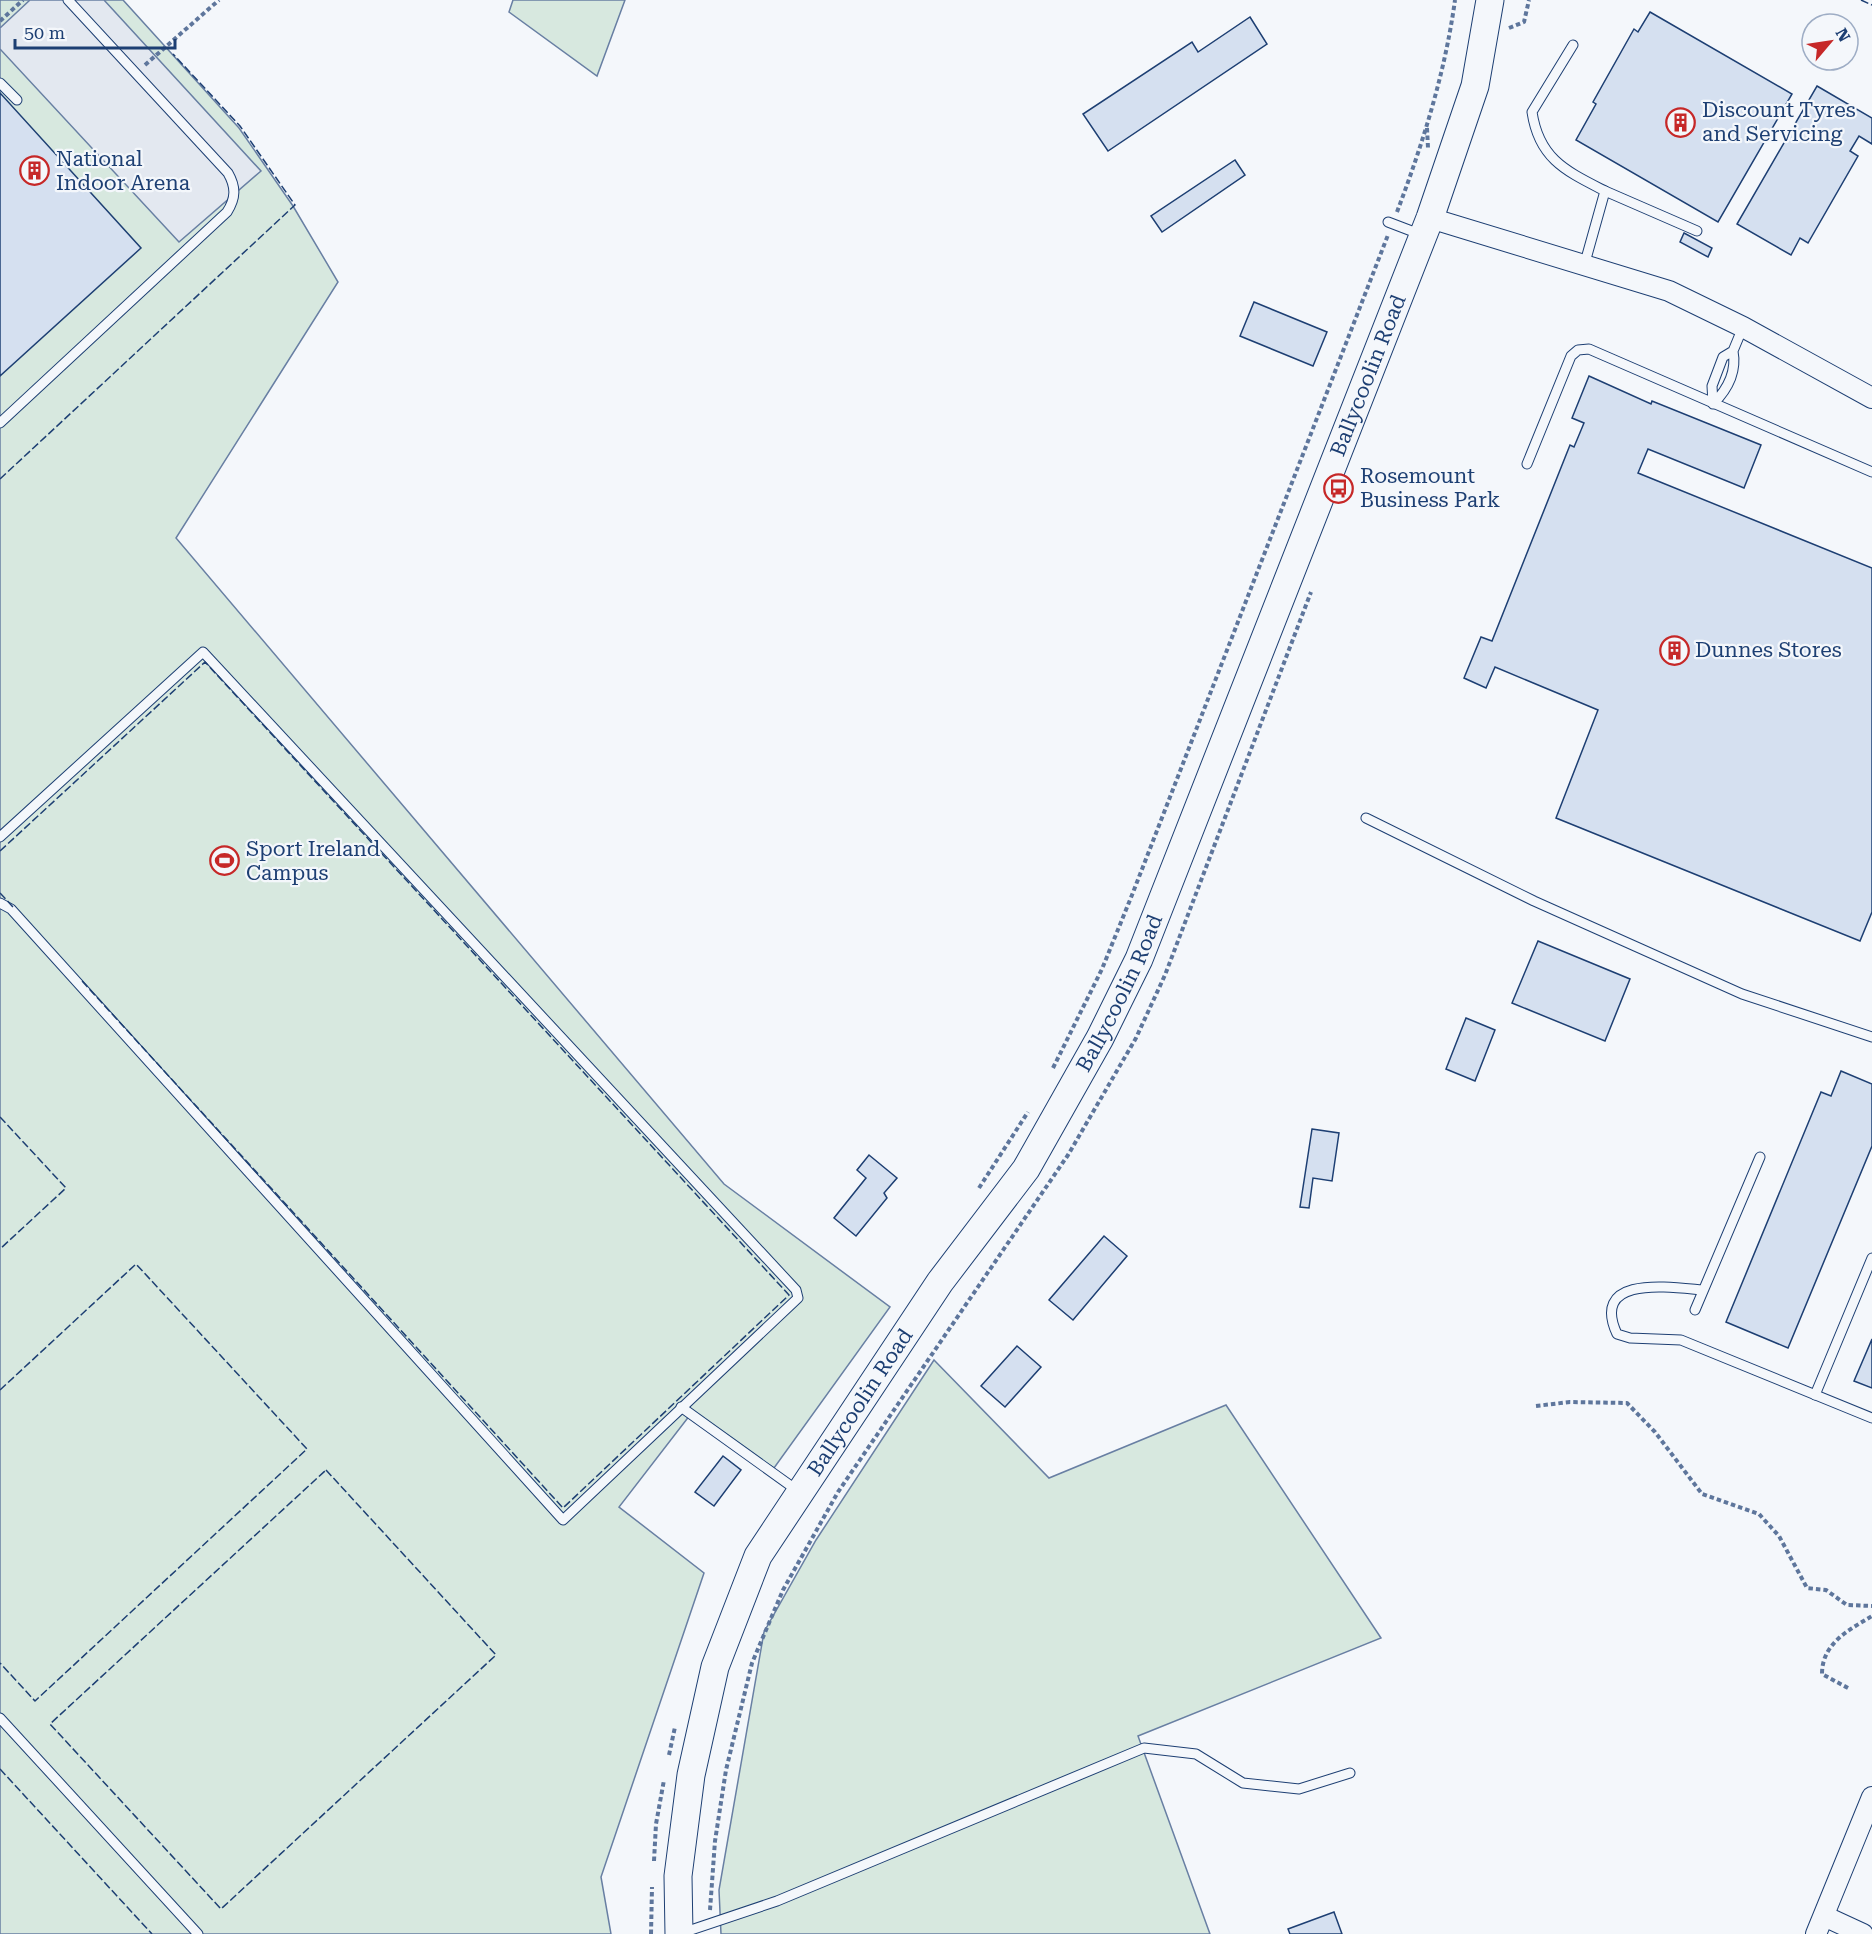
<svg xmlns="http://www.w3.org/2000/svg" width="1872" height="1934" viewBox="0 0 1872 1934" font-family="'Roboto Serif',serif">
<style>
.green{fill:#d7e8df;stroke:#687fa3;stroke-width:1.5}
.parking{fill:#e3e8f0;stroke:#687fa3;stroke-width:1.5}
.building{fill:#d5e0f0;stroke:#1d3f73;stroke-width:1.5}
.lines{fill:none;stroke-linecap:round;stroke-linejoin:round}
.lane-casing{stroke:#1d3f73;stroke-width:11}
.street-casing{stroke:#1d3f73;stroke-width:22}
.secondary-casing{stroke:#1d3f73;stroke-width:29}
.path{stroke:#5e769c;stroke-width:4;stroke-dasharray:4.5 3;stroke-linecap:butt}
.lane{stroke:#f4f7fb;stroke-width:9}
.street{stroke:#f4f7fb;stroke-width:20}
.secondary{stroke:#f4f7fb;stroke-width:27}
.fence{stroke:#1d3f73;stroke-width:1.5;stroke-dasharray:8 3;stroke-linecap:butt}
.labels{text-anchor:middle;stroke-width:4.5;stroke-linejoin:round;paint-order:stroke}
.poi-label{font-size:21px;fill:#1d3f73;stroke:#f4f7fb;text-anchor:start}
.street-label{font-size:21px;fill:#1d3f73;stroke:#f4f7fb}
</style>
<rect width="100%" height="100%" fill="#f4f7fb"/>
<g class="green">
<polygon points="0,0 123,0 239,128 293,206 338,282 176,538 724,1184 890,1307 774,1468 690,1415 619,1507 704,1573 601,1877 611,1934 0,1934"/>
<polygon points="513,0 625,0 597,76 509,12"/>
<polygon points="934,1360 1049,1478 1226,1405 1381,1638 1138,1736 1210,1934 721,1934 719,1890 764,1632 816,1540"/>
</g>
<polygon class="parking" points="30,0 104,0 261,171 179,242 0,49 0,28"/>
<g class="building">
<polygon points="1650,12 1792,94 1718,222 1576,140 1596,104 1593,102 1634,29 1638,32"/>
<polygon points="1250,17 1267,44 1108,151 1083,114 1192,42 1198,52"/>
<polygon points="1817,86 1872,118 1872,144 1859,136 1850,151 1858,156 1808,243 1800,238 1791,255 1737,224"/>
<polygon points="0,93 141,248 0,376"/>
<polygon points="1235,160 1245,175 1162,232 1151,216"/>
<polygon points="1684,233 1712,248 1708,257 1680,242"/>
<polygon points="1254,302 1327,332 1313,366 1240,336"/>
<polygon points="1589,376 1651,404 1652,401 1761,445 1744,488 1648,449 1638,473 1872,568 1872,912 1860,941 1556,818 1598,710 1495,667 1486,688 1464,678 1481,637 1492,641 1570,445 1574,447 1584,423 1572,418"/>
<polygon points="1538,941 1630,979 1605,1041 1512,1003"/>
<polygon points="1466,1018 1495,1030 1475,1081 1446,1069"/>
<polygon points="1841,1071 1872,1084 1872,1146 1788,1348 1726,1322 1821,1092 1831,1096"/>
<polygon points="1312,1129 1339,1133 1332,1181 1313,1178 1309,1208 1300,1207"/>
<polygon points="869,1155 897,1178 884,1193 887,1198 856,1236 834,1218 866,1178 857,1170"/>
<polygon points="1104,1236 1127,1256 1073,1320 1049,1300"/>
<polygon points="1872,1339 1872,1388 1854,1381"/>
<polygon points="1017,1346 1041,1367 1005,1407 981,1386"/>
<polygon points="723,1456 741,1470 714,1506 695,1492"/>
<polygon points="1334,1912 1342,1934 1290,1934 1288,1929"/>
</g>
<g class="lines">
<defs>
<g id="lane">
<path d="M1573,45l-41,67c7,47 34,59 73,79l-21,75"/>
<polyline points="0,83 17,100"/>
<polyline points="1605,191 1697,231"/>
<polyline points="1388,222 1422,235"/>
<path d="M1733,351c4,21 -6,39 -20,53l-1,-18 11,-29 10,-6 10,-24"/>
<path d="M0,423l227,-211c9,-14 9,-25 1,-39l-160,-173"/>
<polyline points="1527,464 1571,356 1578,350 1589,349 1872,472"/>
<polyline points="1366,818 1534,901 1742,994 1872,1037"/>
<polyline points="0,837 203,652 796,1290 798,1298 563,1520 11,909 0,903"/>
<path d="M1702,1290c-33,-3 -112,-15 -85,44l13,4 51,2 191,78"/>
<polyline points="1695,1310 1760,1157"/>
<polyline points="1815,1395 1872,1258"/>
<polyline points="681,1407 798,1491"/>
<polyline points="0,1718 198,1934"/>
<polyline points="682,1933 777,1901 1144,1748 1196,1754 1243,1783 1299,1789 1350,1773"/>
</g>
<g id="street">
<polyline points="1430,218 1669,291 1743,327 1872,398"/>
<polyline points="1824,1916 1863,1934"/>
<polyline points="1816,1934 1872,1797"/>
</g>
<g id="secondary">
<path id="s1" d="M679,1934l-1,-58 13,-101 24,-108 43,-111 182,-274 86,-113 74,-131 39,-79 291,-741 45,-132 15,-86"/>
</g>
</defs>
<use href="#lane" class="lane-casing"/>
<use href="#street" class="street-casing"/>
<use href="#secondary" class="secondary-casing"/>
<g class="path">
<polyline points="0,21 23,0"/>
<polyline points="1509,28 1524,22 1529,0"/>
<polyline points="145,65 219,0"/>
<polyline points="1427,128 1428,148"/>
<path d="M1397,212c26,-69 48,-139 58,-212"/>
<polyline points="1053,1068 1102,969 1132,895 1388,235"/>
<polyline points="979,1188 1028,1112"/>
<polyline points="1536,1406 1570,1402 1627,1403 1655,1432 1702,1494 1759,1514 1779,1536 1807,1588 1826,1590 1847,1605 1872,1606"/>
<path d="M1848,1688l-26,-14c0,-31 27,-44 50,-58"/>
<polyline points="669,1755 675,1727"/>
<polyline points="654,1861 656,1824 664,1780"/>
<polyline points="710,1910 715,1841 726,1770 752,1663 783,1590 838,1492 1068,1155 1136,1038 1165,975 1311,592"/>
<polyline points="651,1934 652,1887"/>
</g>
<use href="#lane" class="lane"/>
<use href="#street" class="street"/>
<use href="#secondary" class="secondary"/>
<g class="fence">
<polyline points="1861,0 1872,5"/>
<polyline points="0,479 295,205 240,126 173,54"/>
<polyline points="0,851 205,662 789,1295 563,1508 82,981"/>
<polyline points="0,893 13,907"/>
<polyline points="0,1117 66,1188 0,1249"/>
<polyline points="0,1390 136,1264 307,1449 35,1701 0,1663"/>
<polygon points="326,1470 496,1655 221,1909 50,1724"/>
<polyline points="0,1769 152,1934"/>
</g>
</g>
<defs>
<symbol id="building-ring" viewBox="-11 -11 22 22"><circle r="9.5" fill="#f4f7fb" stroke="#c62828" stroke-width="1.5"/><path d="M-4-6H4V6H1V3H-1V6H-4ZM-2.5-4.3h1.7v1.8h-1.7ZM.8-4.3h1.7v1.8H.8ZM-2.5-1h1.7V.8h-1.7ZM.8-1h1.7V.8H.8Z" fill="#c62828"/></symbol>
<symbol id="bus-ring" viewBox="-11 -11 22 22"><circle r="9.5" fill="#f4f7fb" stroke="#c62828" stroke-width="1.5"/><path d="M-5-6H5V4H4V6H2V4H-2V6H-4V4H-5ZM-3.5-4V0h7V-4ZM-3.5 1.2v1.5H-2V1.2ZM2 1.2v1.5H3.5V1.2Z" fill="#c62828"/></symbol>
<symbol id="stadium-ring" viewBox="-11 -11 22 22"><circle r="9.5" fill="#f4f7fb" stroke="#c62828" stroke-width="1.5"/><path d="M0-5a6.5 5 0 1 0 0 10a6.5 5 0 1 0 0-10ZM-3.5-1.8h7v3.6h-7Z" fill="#c62828"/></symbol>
</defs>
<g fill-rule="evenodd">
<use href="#building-ring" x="1664" y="106" width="33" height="33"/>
<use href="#building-ring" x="18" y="154" width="33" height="33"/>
<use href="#bus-ring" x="1322" y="472" width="33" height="33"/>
<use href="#building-ring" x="1658" y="634" width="33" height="33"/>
<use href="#stadium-ring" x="208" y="844" width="33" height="33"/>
</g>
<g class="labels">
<g class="poi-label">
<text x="1702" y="117">Discount Tyres<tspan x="1702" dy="24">and Servicing</tspan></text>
<text x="56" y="166">National<tspan x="56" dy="24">Indoor Arena</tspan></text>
<text x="1360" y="483">Rosemount<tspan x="1360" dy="24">Business Park</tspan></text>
<text x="1695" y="657">Dunnes Stores</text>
<text x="246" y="856">Sport Ireland<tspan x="246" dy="24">Campus</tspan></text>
</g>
<g class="street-label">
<text dy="7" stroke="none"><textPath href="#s1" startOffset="1726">Ballycoolin Road</textPath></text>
<text dy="7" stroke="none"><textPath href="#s1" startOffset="1060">Ballycoolin Road</textPath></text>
<text dy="7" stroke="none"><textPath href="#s1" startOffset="574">Ballycoolin Road</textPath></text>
</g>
</g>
<g transform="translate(1830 42) rotate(61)"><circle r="28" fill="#f4f7fb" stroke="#9eadc5" stroke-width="1.5"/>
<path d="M0-4.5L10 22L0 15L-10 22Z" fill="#c62828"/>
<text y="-9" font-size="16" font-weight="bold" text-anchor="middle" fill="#1d3f73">N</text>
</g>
<path d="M15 39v9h160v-9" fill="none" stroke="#1d3f73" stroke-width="3"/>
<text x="24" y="39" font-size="18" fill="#1d3f73" stroke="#f4f7fb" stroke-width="4.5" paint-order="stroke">50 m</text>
</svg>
